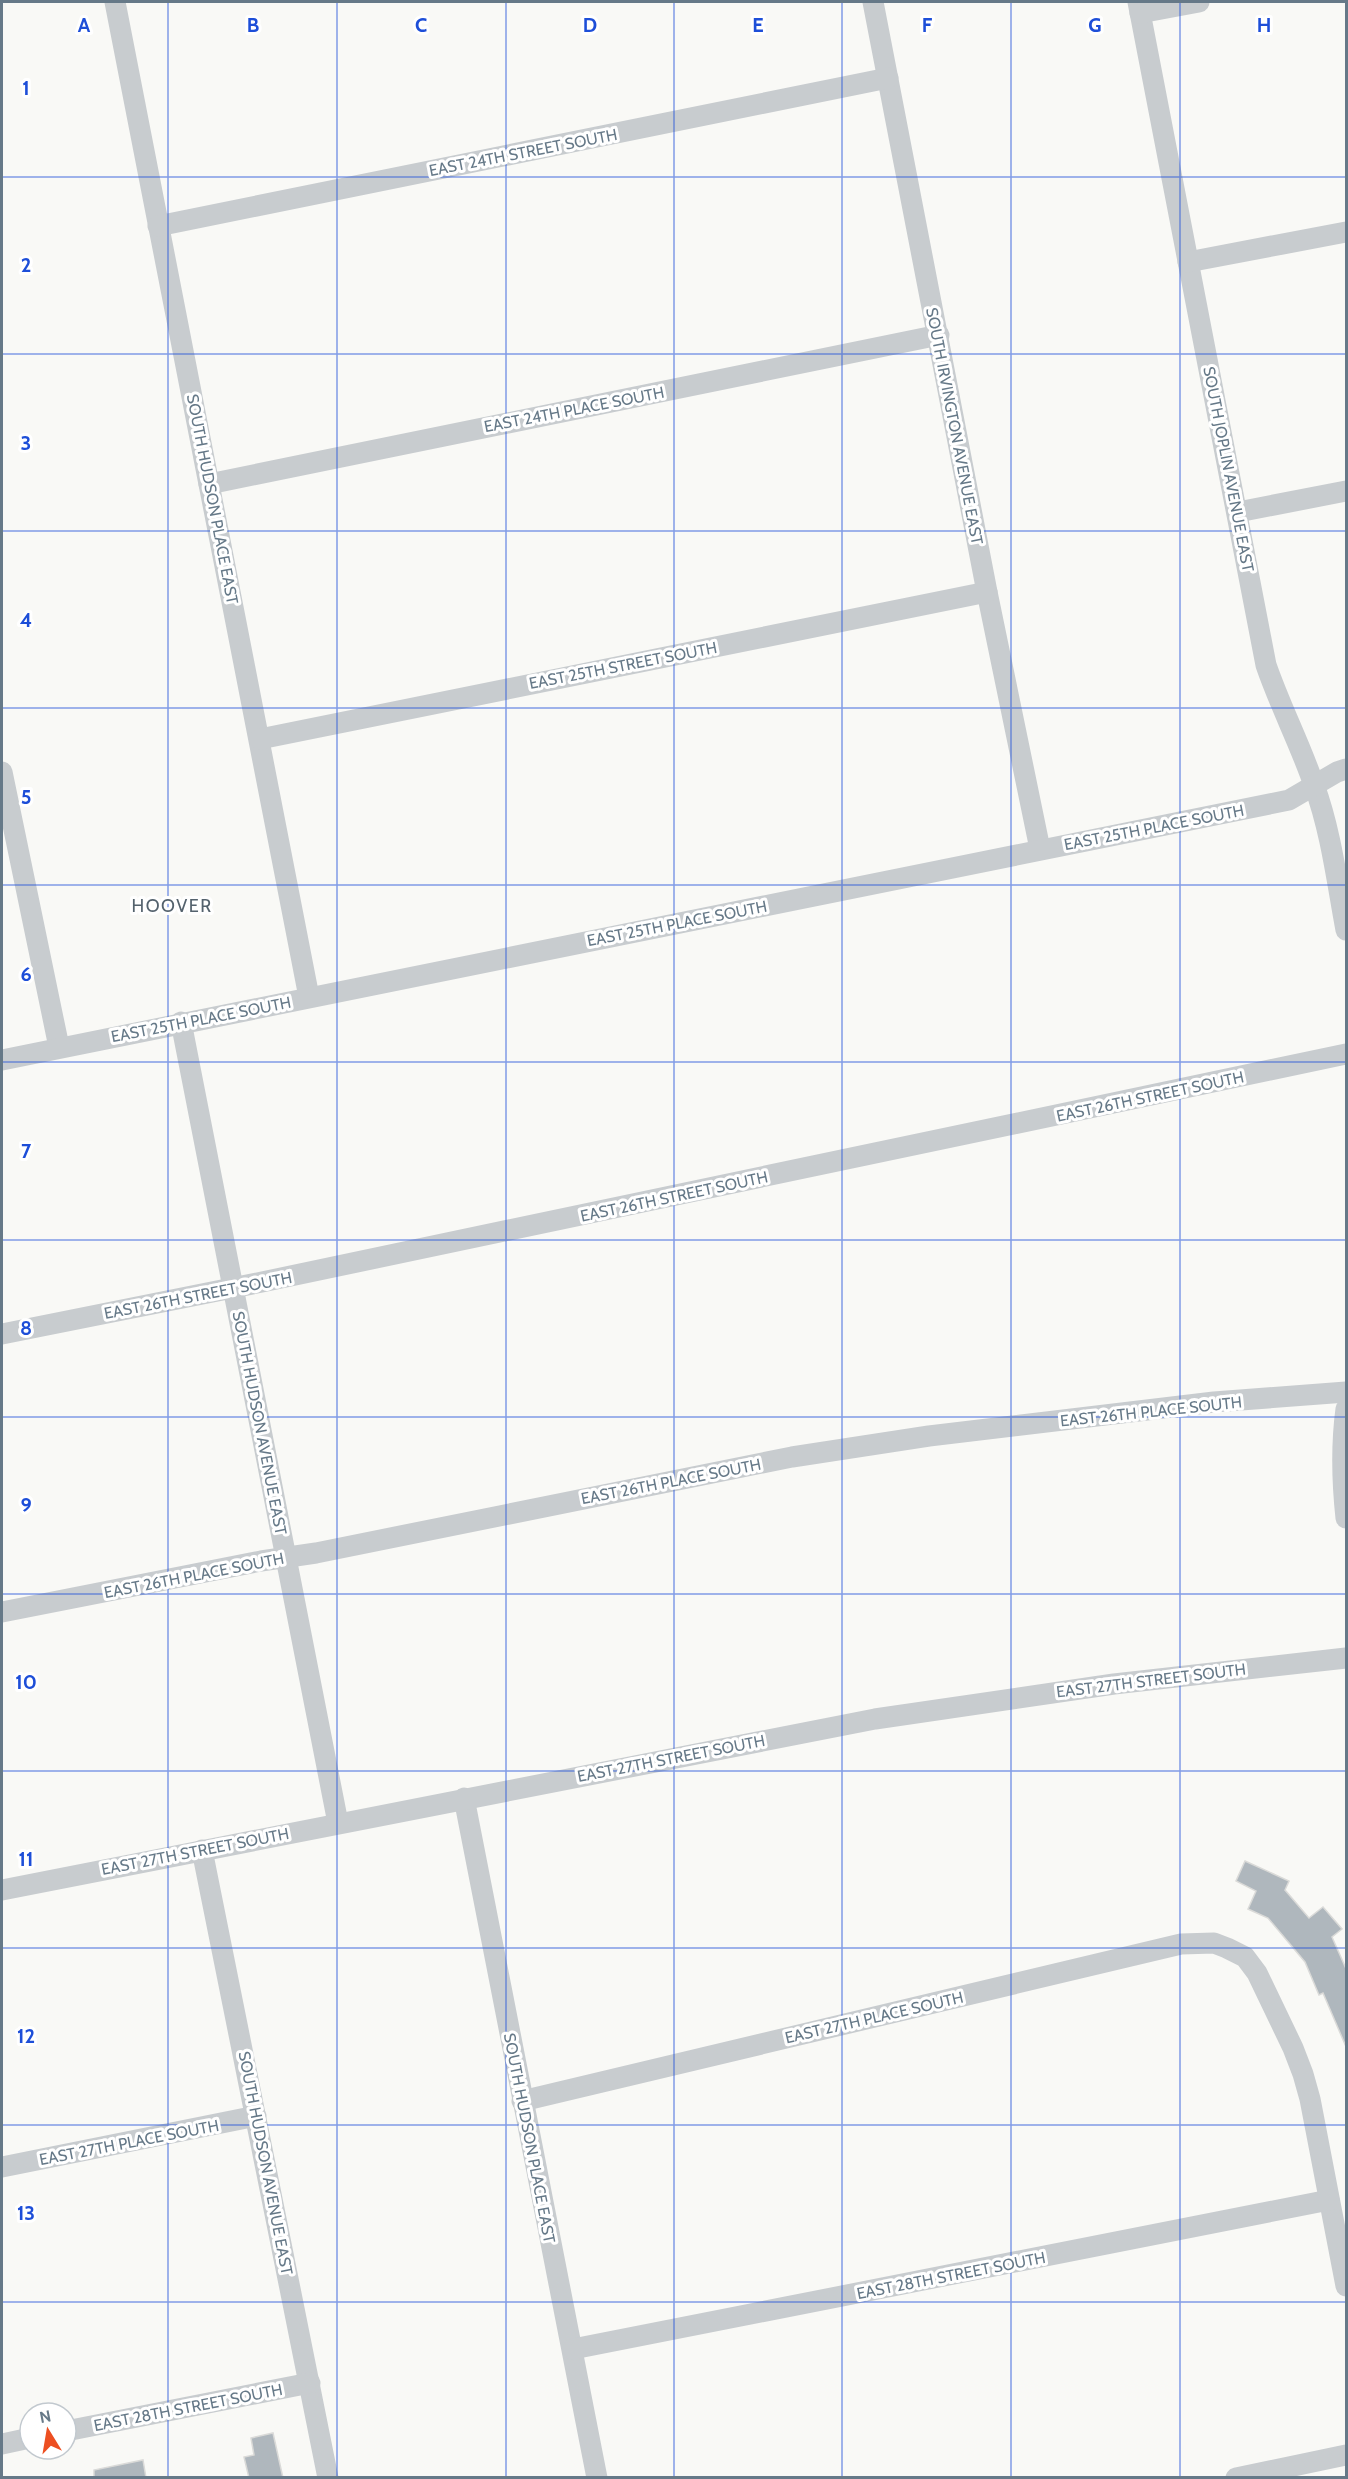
<svg xmlns="http://www.w3.org/2000/svg" width="1348" height="2479" viewBox="0 0 1348 2479" font-family="Cabin,sans-serif">
<style>
.building{fill:#afb7bd;stroke:#dadad8;stroke-width:1.5}
.lines{fill:none;stroke-linecap:round;stroke-linejoin:round}
.street{stroke:#c8cccf;stroke-width:21}
.grid{fill:none;stroke:#1d4ed8;stroke-width:1.5;stroke-opacity:0.55}
.labels{text-anchor:middle;stroke-width:6;stroke-linejoin:round;paint-order:stroke}
.street-label{font-size:16px;fill:#667988;stroke:#fff}
.neighbourhood-label{font-size:18px;letter-spacing:1.5px;fill:#54626d;stroke:#fff}
.grid-label{font-size:20px;text-anchor:middle;font-weight:bold;fill:#1d4ed8;stroke:#fff;stroke-width:6;stroke-linejoin:round;paint-order:stroke}
</style>
<rect width="100%" height="100%" fill="#f9f9f6"/>
<g class="building">
<polygon points="1245,1861 1289,1881 1285,1890 1309,1918 1323,1907 1342,1929 1332,1937 1347,1971 1347,2049 1323,1993 1319,1995 1305,1962 1268,1918 1248,1909 1256,1891 1236,1881"/>
<polygon points="273,2433 283,2478 249,2478 244,2457 254,2455 251,2438"/>
<polygon points="143,2460 146,2478 94,2478 94,2470"/>
</g>
<g class="lines">
<g class="street">
<polyline points="115,2 309,997"/>
<polyline points="873,2 987,592 1040,849"/>
<path d="M1138,2l128,663c14,41 34,79 48,120 17,46 23,97 32,145"/>
<polyline points="1140,13 1199,2"/>
<polyline points="158,226 888,78"/>
<polyline points="1188,262 1346,232"/>
<polyline points="209,484 939,335"/>
<polyline points="1238,512 1346,491"/>
<polyline points="260,739 987,592"/>
<polyline points="2,772 59,1047"/>
<polyline points="181,1022 338,1823"/>
<polyline points="2,1060 1289,800 1337,772 1346,769"/>
<polyline points="2,1334 262,1282 1346,1054"/>
<path d="M1346,1409c-5,37 -4,72 0,109"/>
<polyline points="2,1612 261,1561 316,1553 792,1457 929,1436 1214,1402 1346,1392"/>
<polyline points="464,1798 597,2478"/>
<polyline points="202,1850 328,2478"/>
<polyline points="2,1890 875,1719 1114,1684 1346,1658"/>
<polyline points="522,2101 1181,1944 1214,1943 1227,1948 1245,1957 1257,1973 1293,2048 1303,2074 1310,2099 1346,2286"/>
<polyline points="2,2167 256,2116"/>
<polyline points="573,2349 1329,2200"/>
<polyline points="66,2431 310,2383"/>
<polyline points="2,2444 30,2438"/>
<polyline points="1236,2478 1346,2455"/>
</g>
</g>
<path class="grid" d="M168,2v2476M337,2v2476M506,2v2476M674,2v2476M842,2v2476M1011,2v2476M1180,2v2476M2,177h1344M2,354h1344M2,531h1344M2,708h1344M2,885h1344M2,1062h1344M2,1240h1344M2,1417h1344M2,1594h1344M2,1771h1344M2,1948h1344M2,2125h1344M2,2302h1344"/>
<g class="labels">
<g class="street-label">
<text transform="translate(523 152) rotate(-11)" y="6">EAST 24TH STREET SOUTH</text>
<text transform="translate(574 409) rotate(-11)" y="6">EAST 24TH PLACE SOUTH</text>
<text transform="translate(955 426) rotate(79)" y="6">SOUTH IRVINGTON AVENUE EAST</text>
<text transform="translate(1229 469) rotate(79)" y="6">SOUTH JOPLIN AVENUE EAST</text>
<text transform="translate(213 499) rotate(79)" y="6">SOUTH HUDSON PLACE EAST</text>
<text transform="translate(623 665) rotate(-11)" y="6">EAST 25TH STREET SOUTH</text>
<text transform="translate(1154 827) rotate(-11)" y="6">EAST 25TH PLACE SOUTH</text>
<text transform="translate(677 923) rotate(-11)" y="6">EAST 25TH PLACE SOUTH</text>
<text transform="translate(201 1019) rotate(-11)" y="6">EAST 25TH PLACE SOUTH</text>
<text transform="translate(1150 1096) rotate(-12)" y="6">EAST 26TH STREET SOUTH</text>
<text transform="translate(674 1196) rotate(-12)" y="6">EAST 26TH STREET SOUTH</text>
<text transform="translate(198 1295) rotate(-11)" y="6">EAST 26TH STREET SOUTH</text>
<text transform="translate(1151 1411) rotate(-6)" y="6">EAST 26TH PLACE SOUTH</text>
<text transform="translate(260 1423) rotate(79)" y="6">SOUTH HUDSON AVENUE EAST</text>
<text transform="translate(671 1481) rotate(-11)" y="6">EAST 26TH PLACE SOUTH</text>
<text transform="translate(194 1575) rotate(-11)" y="6">EAST 26TH PLACE SOUTH</text>
<text transform="translate(1151 1680) rotate(-7)" y="6">EAST 27TH STREET SOUTH</text>
<text transform="translate(671 1758) rotate(-11)" y="6">EAST 27TH STREET SOUTH</text>
<text transform="translate(195 1851) rotate(-11)" y="6">EAST 27TH STREET SOUTH</text>
<text transform="translate(874 2017) rotate(-13)" y="6">EAST 27TH PLACE SOUTH</text>
<text transform="translate(530 2138) rotate(79)" y="6">SOUTH HUDSON PLACE EAST</text>
<text transform="translate(129 2142) rotate(-11)" y="6">EAST 27TH PLACE SOUTH</text>
<text transform="translate(266 2163) rotate(79)" y="6">SOUTH HUDSON AVENUE EAST</text>
<text transform="translate(951 2275) rotate(-11)" y="6">EAST 28TH STREET SOUTH</text>
<text transform="translate(188 2407) rotate(-11)" y="6">EAST 28TH STREET SOUTH</text>
</g>
<g class="neighbourhood-label">
<text x="172" y="912">HOOVER</text>
</g>
</g>
<g class="grid-label">
<text x="84" y="32">A</text>
<text x="253" y="32">B</text>
<text x="421" y="32">C</text>
<text x="590" y="32">D</text>
<text x="758" y="32">E</text>
<text x="927" y="32">F</text>
<text x="1095" y="32">G</text>
<text x="1264" y="32">H</text>
<text x="26" y="95">1</text>
<text x="26" y="272">2</text>
<text x="26" y="450">3</text>
<text x="26" y="627">4</text>
<text x="26" y="804">5</text>
<text x="26" y="981">6</text>
<text x="26" y="1158">7</text>
<text x="26" y="1335">8</text>
<text x="26" y="1512">9</text>
<text x="26" y="1689">10</text>
<text x="26" y="1866">11</text>
<text x="26" y="2043">12</text>
<text x="26" y="2220">13</text>
</g>
<rect width="1348" height="2479" fill="none" stroke="#667988" stroke-width="6"/>
<g transform="translate(48 2431) rotate(349)"><circle r="28" fill="#ffffff" stroke="#c2c9cf" stroke-width="1.5"/>
<path d="M0-4.5L10 22L0 15L-10 22Z" fill="#ed4f21"/>
<text y="-9" font-size="16" font-weight="bold" text-anchor="middle" fill="#667988">N</text>
</g>
</svg>
